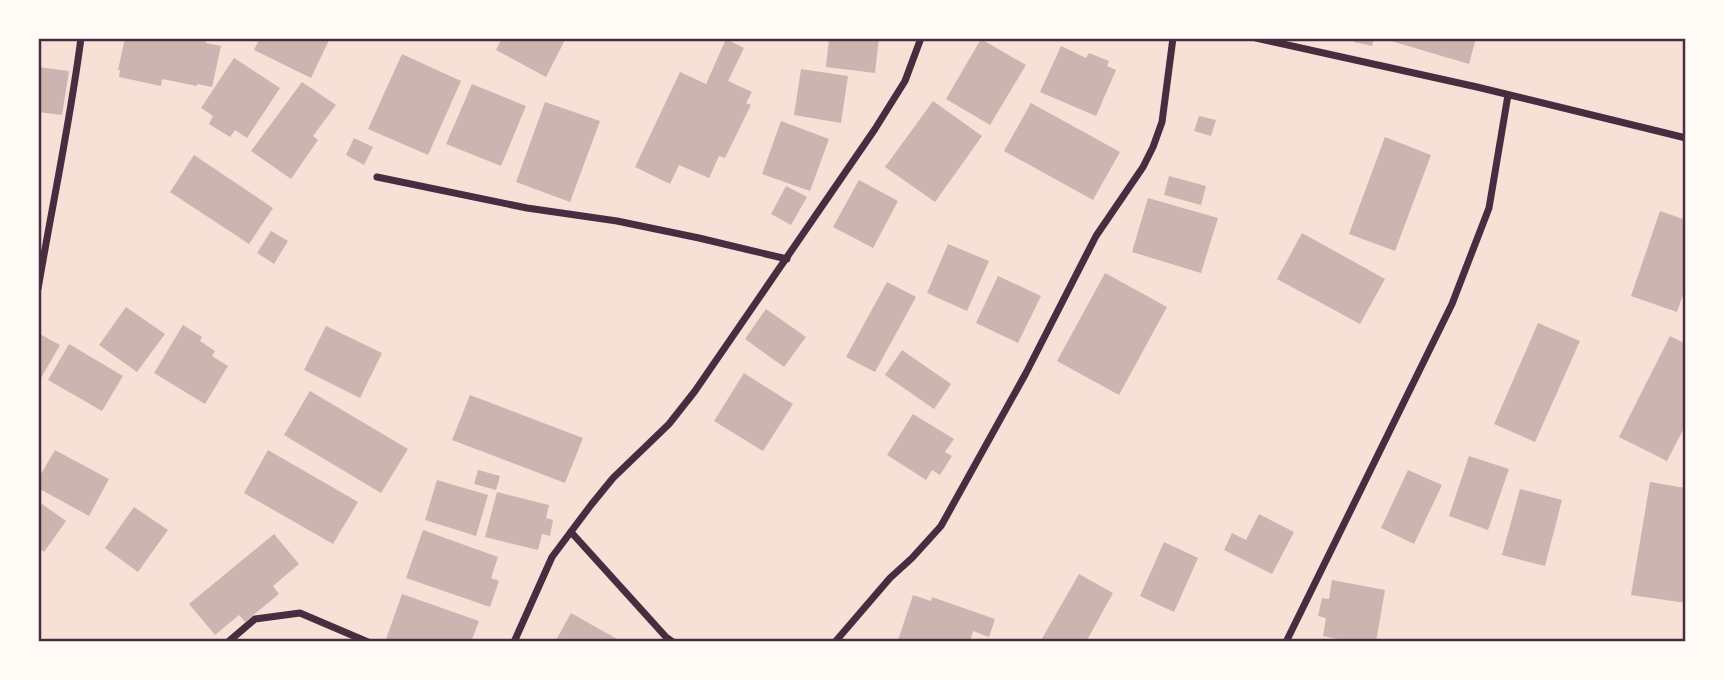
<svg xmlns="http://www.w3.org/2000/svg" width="1724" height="680" viewBox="0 0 1724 680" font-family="'PT Sans',sans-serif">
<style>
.building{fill:#ccb4b1}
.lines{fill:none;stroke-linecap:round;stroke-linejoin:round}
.minor{stroke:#4a2c40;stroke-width:7}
.neatline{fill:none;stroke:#4a2c40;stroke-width:2.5}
</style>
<rect width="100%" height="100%" fill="#f7e1d7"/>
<g class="building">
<polygon points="125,38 206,38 206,43 221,46 212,87 197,84 197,86 162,79 161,86 119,77 120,70 118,70"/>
<polygon points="260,38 330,38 311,78 254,50"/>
<polygon points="502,38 566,38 546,77 496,50"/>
<polygon points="829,38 879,38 875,73 826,67"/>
<polygon points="1355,38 1374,38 1372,46 1354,42"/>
<polygon points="1381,38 1476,38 1469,64"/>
<polygon points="726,39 744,48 728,81 752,92 746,103 751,105 725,158 719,156 709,178 679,165 670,184 635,167 680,72 706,84"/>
<polygon points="981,39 1026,65 990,125 946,99"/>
<polygon points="1061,46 1086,58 1089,53 1109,61 1107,66 1116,70 1096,116 1040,92"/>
<polygon points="402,54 461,81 428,155 368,129"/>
<polygon points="234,58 280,88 247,138 235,130 230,137 209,124 213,116 201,108"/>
<polygon points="38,67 69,71 62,115 38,112"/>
<polygon points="801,69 848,76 841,123 794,115"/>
<polygon points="302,82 336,105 313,136 318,140 291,179 251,151"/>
<polygon points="472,84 526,106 501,166 446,144"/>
<polygon points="933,101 982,136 935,202 885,167"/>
<polygon points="545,102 600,121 570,202 516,182"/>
<polygon points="1031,103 1120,152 1093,200 1004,151"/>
<polygon points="1199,116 1216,120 1211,136 1194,131"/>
<polygon points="781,121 829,139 810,191 762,174"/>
<polygon points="1385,137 1431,155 1395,251 1349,234"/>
<polygon points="354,138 373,147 364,165 346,155"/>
<polygon points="194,155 273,208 249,244 170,192"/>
<polygon points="1169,176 1206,186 1201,205 1164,195"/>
<polygon points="859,180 898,201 873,248 833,227"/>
<polygon points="786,186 807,197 791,225 771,214"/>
<polygon points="1148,198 1218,218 1201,273 1132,252"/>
<polygon points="1660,211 1686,220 1686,286 1677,312 1631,296"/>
<polygon points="271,231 288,241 274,264 257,253"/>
<polygon points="1302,233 1385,279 1360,324 1277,279"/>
<polygon points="948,244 989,261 967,311 927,293"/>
<polygon points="1105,273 1167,307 1119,395 1057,361"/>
<polygon points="998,276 1041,296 1018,343 976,323"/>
<polygon points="887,282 916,297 875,372 846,357"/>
<polygon points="126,307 165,334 137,372 99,345"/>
<polygon points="766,309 806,337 784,367 745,339"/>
<polygon points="1538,323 1580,341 1535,442 1494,424"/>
<polygon points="183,325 202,337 200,341 215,351 212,356 228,366 205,404 154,373"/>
<polygon points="326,326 382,353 360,398 304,370"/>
<polygon points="38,333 60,345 38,383"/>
<polygon points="1670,336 1686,344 1686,424 1667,461 1619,437"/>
<polygon points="69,344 123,376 102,411 48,380"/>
<polygon points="902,350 951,384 934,409 885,375"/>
<polygon points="744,373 793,404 763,451 714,421"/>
<polygon points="310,391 408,449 381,493 284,435"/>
<polygon points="470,395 583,438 565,483 452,440"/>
<polygon points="913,414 954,439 945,452 952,456 940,475 932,470 926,480 887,455"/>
<polygon points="55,450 109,479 89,516 38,488 38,479"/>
<polygon points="268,450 358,502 333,544 244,493"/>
<polygon points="1469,456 1509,469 1488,530 1449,516"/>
<polygon points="478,470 500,476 496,490 474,484"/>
<polygon points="1408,470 1442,485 1414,544 1381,528"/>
<polygon points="437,480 488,495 476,536 425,520"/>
<polygon points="1650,482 1686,488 1686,603 1631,595"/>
<polygon points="1520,489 1562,500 1545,566 1502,555"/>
<polygon points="497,492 549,505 546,518 553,520 550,536 542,534 538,550 485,537"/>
<polygon points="38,501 66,521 44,552 38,547"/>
<polygon points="134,507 168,530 138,572 105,548"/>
<polygon points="1259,514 1294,532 1272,574 1224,550 1232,533 1246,540"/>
<polygon points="423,530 498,557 491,578 499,581 490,607 406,578"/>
<polygon points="274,534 299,564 273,586 279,594 245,622 239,615 215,635 189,604"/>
<polygon points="1164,542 1198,558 1174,612 1140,596"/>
<polygon points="1079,574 1113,593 1086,642 1040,642"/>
<polygon points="1332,580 1385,590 1376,642 1354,642 1323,636 1326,618 1318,616 1322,598 1329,599"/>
<polygon points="402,594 479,621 471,642 385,642"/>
<polygon points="913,595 931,601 932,597 995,619 989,637 973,631 970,642 902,642 898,640"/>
<polygon points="571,613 617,639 616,642 555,642"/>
</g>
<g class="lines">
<g class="minor">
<polyline points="1256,38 1477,87 1686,138"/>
<polyline points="377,177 527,208 617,221 699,238 787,259"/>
<path d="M38,289c14,-83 32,-166 43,-251"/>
<polyline points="571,532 666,637 673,642"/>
<polyline points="228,642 255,619 300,613 368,642"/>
<polyline points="514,642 552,557 591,505 613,478 669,424 695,391 875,129 905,81 921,38"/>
<polyline points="835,642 890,578 912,558 941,526 1026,373 1096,236 1143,167 1153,147 1162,122 1173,38"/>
<polyline points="1286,642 1452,304 1489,208 1508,95"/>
</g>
</g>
<rect width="1724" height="680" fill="none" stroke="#fffaf5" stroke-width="80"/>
<rect x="40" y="40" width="1644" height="600" class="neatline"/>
</svg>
